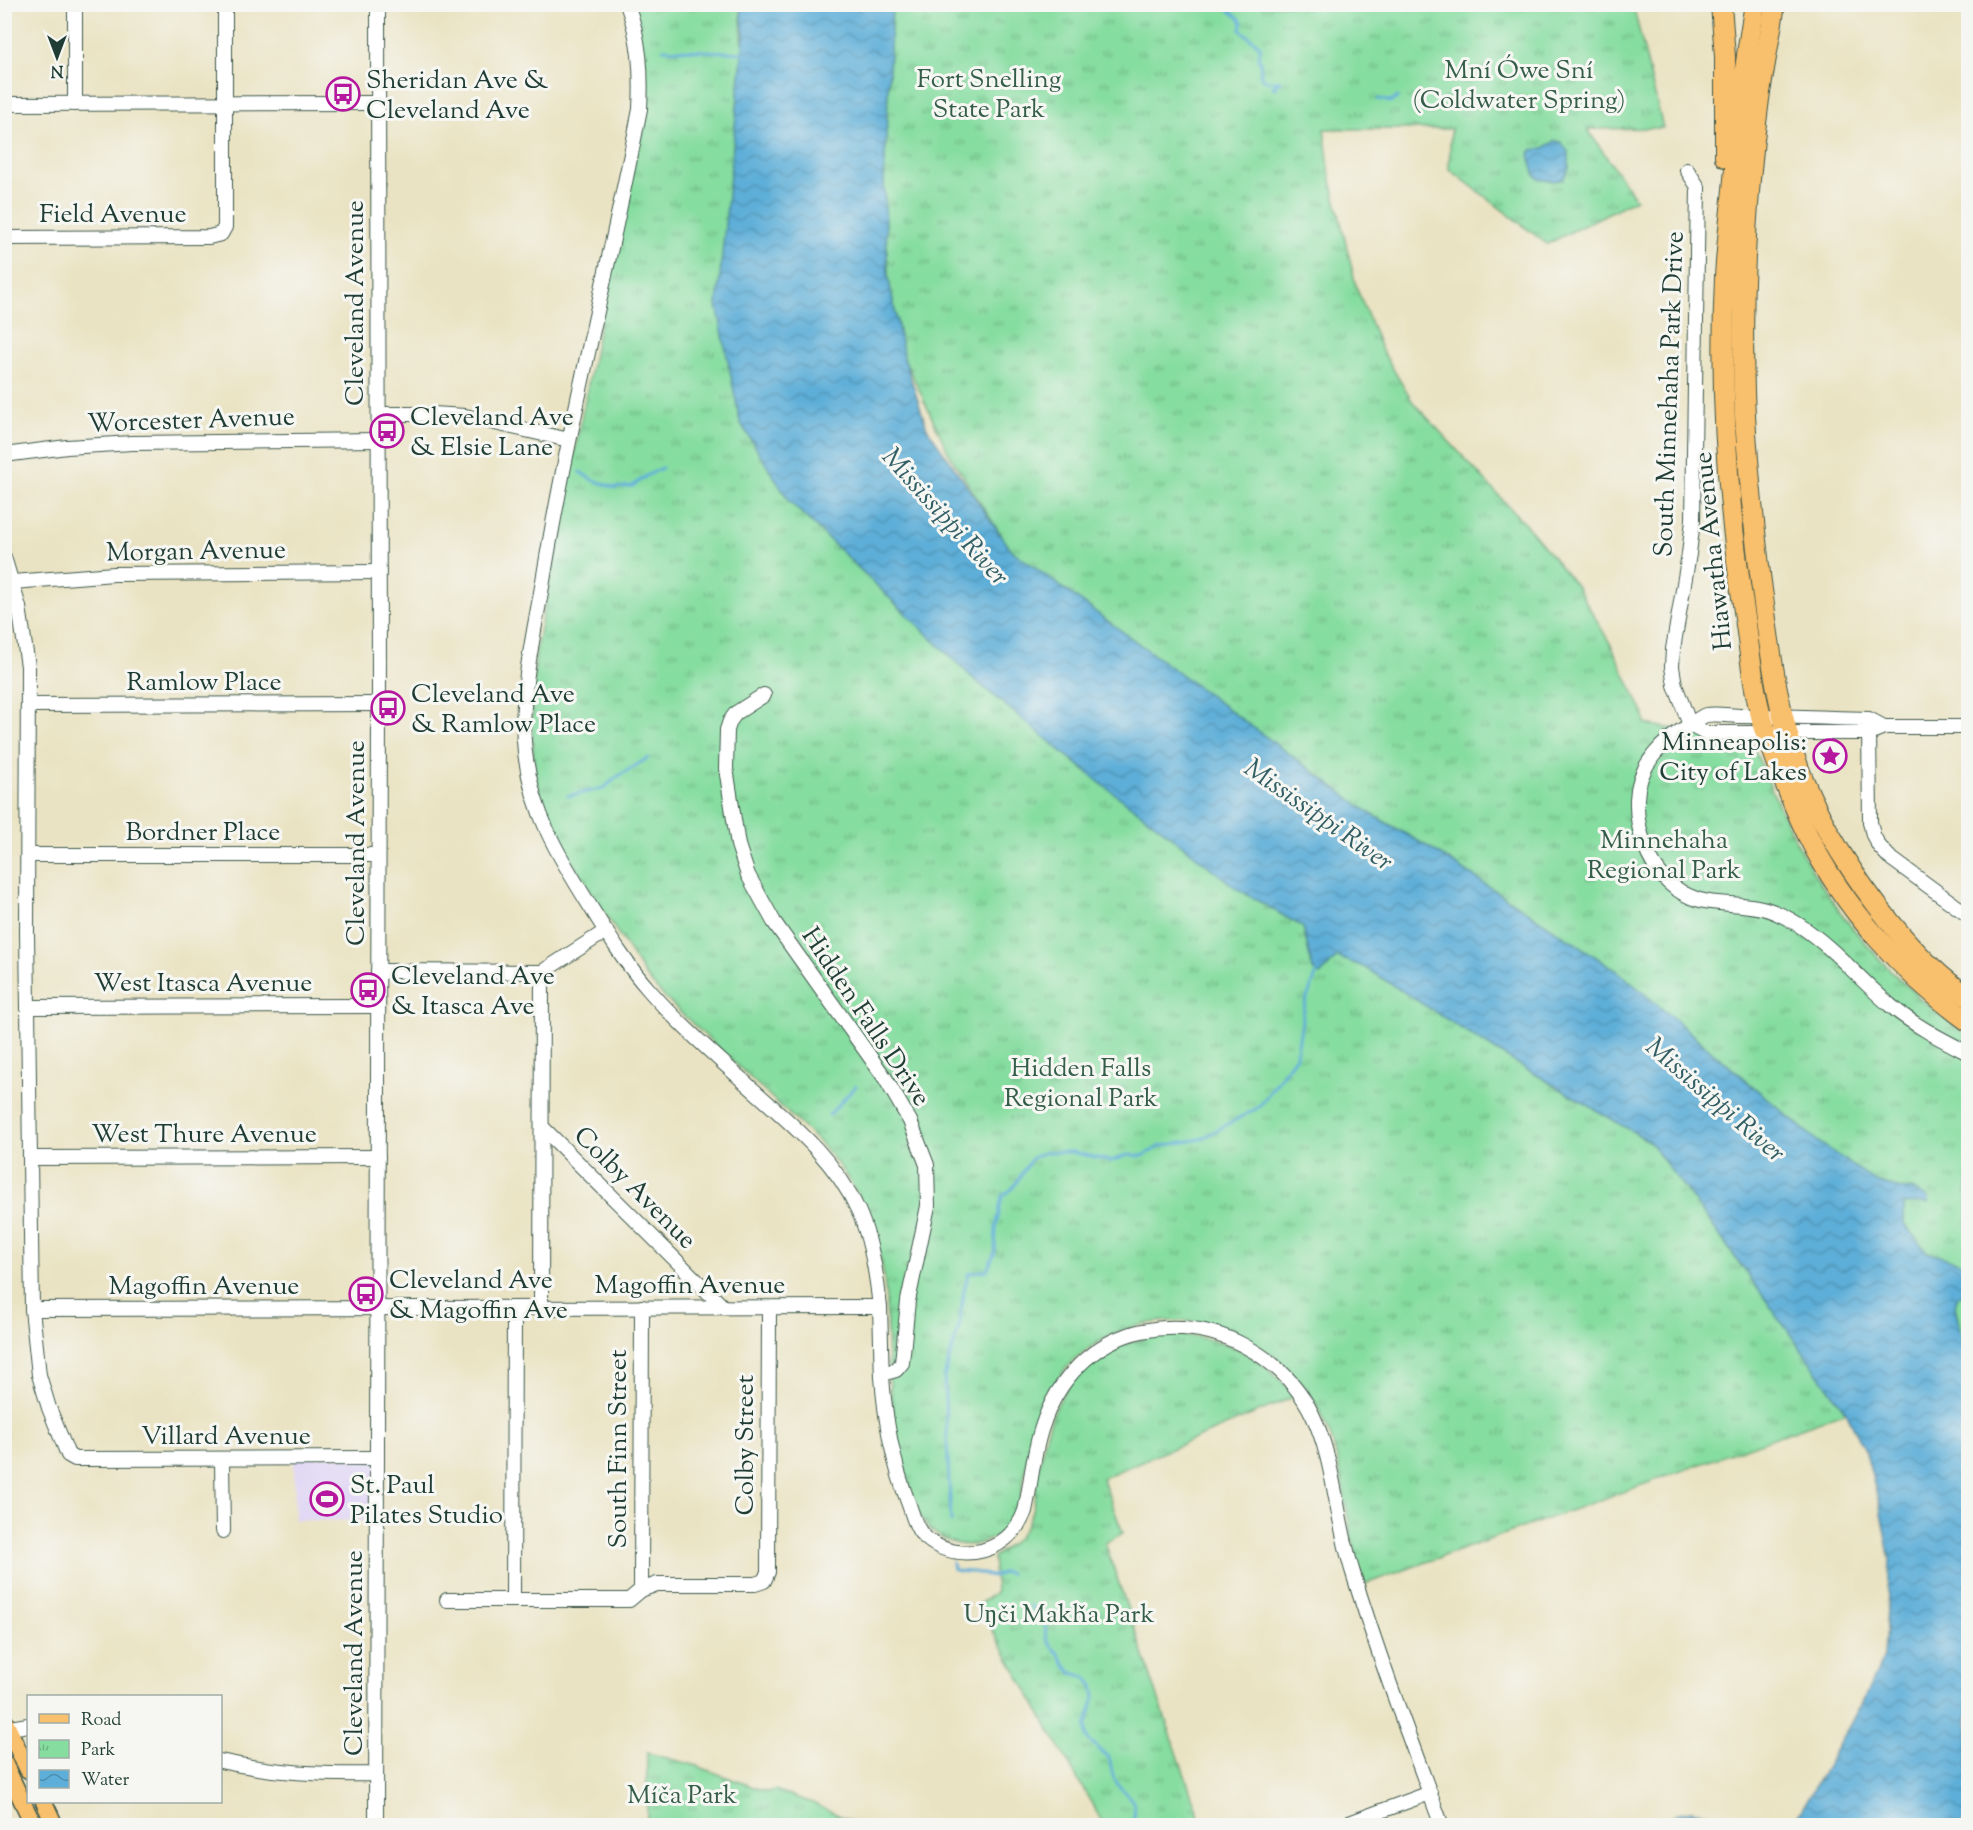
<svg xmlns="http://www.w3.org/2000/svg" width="1973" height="1830" viewBox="0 0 1973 1830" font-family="'Sorts Mill Goudy',serif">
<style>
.built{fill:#dfd5f5}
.park{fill:url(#park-tufts);stroke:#528d6a;stroke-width:1.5}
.water{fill:url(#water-waves);stroke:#3e7686;stroke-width:1.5}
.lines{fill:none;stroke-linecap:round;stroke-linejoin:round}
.stream{stroke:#5daed8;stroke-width:3}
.minor-casing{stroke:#3d5649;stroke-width:16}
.major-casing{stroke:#3d5649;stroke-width:19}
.highway-casing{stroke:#3d5649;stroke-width:22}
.minor{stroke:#fff;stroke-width:14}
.major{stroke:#f8bf6c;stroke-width:16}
.highway{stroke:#f8bf6c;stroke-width:20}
.labels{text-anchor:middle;stroke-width:6;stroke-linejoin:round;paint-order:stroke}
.park-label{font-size:26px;fill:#345d4a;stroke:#f6f6f2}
.poi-label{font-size:26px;fill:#1f3d34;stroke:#f6f6f2;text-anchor:start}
.street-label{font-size:26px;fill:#1f3d34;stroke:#f6f6f2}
.water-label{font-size:27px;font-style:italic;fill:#325f65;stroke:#f6f6f2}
</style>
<defs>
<pattern id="park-tufts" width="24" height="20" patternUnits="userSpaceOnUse" patternTransform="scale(1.5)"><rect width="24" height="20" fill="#86dda0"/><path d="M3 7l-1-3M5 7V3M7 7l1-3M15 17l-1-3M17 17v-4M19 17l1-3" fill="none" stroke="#6db483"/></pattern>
<pattern id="water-waves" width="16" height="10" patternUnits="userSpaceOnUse" patternTransform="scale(1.5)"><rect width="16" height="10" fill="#5daed8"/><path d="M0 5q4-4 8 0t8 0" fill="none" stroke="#4c8fb0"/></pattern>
</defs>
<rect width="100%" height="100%" fill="#f6f6f2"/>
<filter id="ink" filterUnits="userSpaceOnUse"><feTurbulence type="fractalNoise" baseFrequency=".0167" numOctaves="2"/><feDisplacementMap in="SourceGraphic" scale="12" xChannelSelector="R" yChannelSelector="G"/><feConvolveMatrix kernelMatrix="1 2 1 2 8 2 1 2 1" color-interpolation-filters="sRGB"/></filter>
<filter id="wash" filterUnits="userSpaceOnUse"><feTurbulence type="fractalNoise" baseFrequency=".008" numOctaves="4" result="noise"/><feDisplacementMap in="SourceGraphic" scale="24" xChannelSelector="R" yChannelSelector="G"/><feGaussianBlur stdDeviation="1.35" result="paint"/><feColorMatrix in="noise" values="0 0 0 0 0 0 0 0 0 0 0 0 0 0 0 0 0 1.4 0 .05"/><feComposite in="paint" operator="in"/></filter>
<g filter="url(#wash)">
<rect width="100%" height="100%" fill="#eae3c3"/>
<polygon class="built" points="378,1456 378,1521 295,1520 294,1457"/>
<g class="park">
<path d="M632,5h108l34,471 15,25 187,180 123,101 59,44 78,62 67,39 10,43 7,5 17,-18 27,9 144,92 141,83 61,81 136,190 -481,172c-4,-11 -8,-23 -11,-35 -12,-53 -13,-115 -48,-160 -47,-62 -132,-89 -202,-50 -18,9 -36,25 -48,42 -26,40 -28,75 -36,121 -6,19 -16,32 -35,39 -23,10 -50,-1 -63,-22 -8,-11 -10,-26 -14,-38 -12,-39 -18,-81 -20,-122 -2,-36 0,-73 -9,-108 -9,-42 -30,-76 -58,-107l-157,-147 -18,-20 -87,-135 -20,-50 -4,-17 -4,-52 5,-74 77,-392 31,-140z"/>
<path d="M892,5h741l30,123 -76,1 49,70 -89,45 -98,-75 2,-40h-127l6,47 26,110 25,63 31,52 122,133 43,53 34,58 33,70 1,9 106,18c20,45 38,92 64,133 40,64 92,118 153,161v229l-41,-13 -23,-28v-20l8,-15 -8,1 -26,-7 -61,-42 -198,-169 -189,-124 -59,-34 -360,-264 -61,-94 -46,-98 -16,-83 -4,-92z"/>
<polygon points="1968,1291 1968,1353 1963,1345 1955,1305 1958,1296"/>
<path d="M1162,1334c63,2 92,16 134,62l-194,82 21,55 -18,10 97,282h-98l-126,-220 18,-13 -3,-35c13,-9 25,-17 33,-31 9,-17 10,-41 13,-59 15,-80 40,-116 123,-133z"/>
<polygon points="647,1753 694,1765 767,1792 775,1790 810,1802 860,1825 647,1825"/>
</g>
<g class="water">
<polygon points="740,5 892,5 884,183 888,275 904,358 927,428 1011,550 1371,814 1430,848 1619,972 1817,1141 1878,1183 1904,1190 1912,1189 1928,1198 1928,1203 1904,1204 1904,1224 1927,1252 1968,1265 1968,1291 1958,1296 1955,1306 1963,1345 1968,1353 1968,1815 1959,1825 1793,1825 1861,1705 1884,1656 1890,1560 1880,1507 1866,1453 1846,1412 1710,1222 1649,1141 1508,1058 1364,967 1337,957 1320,975 1313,970 1303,927 1236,888 1158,826 1099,782 976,681 789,501 740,422 717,305 744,35"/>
<polygon points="1555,141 1561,142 1569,153 1569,168 1563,179 1555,181 1539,179 1534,173 1529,155 1532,150 1544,148"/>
<path d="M1691,1810c12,2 22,4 29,15h-61l17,-11z"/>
</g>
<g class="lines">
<g class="stream">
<polyline points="1221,4 1238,17 1242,22 1241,30 1260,46 1258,59 1260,60 1261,77 1267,81 1280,81 1273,87 1276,88"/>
<polyline points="663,49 745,53"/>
<polyline points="1378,99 1391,102 1398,97"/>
<polyline points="580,472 591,479 615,488 633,486 646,476 662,468"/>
<polyline points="568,796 604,788 617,777 648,758"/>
<polyline points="829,1115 856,1086"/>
<polyline points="951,1522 944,1377 959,1327 964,1290 969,1273 987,1270 995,1252 996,1228 1002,1196 1012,1189 1032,1158 1045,1152 1072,1152 1111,1161 1128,1155 1143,1156 1161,1146 1201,1139 1259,1107 1296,1056 1305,1003 1318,970"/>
<path d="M952,1562l1,7c8,4 12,2 20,3 13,1 18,8 30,0l7,2"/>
<path d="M1031,1606l14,18 1,14 5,8 8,8 6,11 7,8 14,4 7,9 2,11 -9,30 1,10 4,6 18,14c2,7 2,17 6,23 13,22 25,14 17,46"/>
</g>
</g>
</g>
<g filter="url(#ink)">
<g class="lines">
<defs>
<g id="minor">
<path d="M627,4c13,35 15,69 13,105 -30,155 -70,309 -96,466 -9,55 -26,121 -19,177 7,61 33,103 65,154 18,29 36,58 59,84 28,32 60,60 91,88 44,40 93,77 118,132 14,31 19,66 22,99 1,23 1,46 2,68 3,42 11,86 26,125 4,10 6,22 13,31 14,16 34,21 54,19 23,-3 42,-19 50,-41 6,-27 8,-58 17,-84 15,-47 51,-86 100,-96 35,-7 70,-2 101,14 97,51 82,139 110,228 26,85 58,169 89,253"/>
<polyline points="4,104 378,103"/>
<polyline points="75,104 75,4"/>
<polyline points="1687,170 1698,187 1693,520 1689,554 1673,649 1672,667 1675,685 1690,725"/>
<polyline points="4,238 209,237 221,234 225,227 225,4"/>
<polyline points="379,414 433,414 465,416 569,440"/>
<polyline points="4,455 67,447 132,443 379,440"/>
<polyline points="4,557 19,607 28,666 27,932 32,1309 39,1375 49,1408 62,1440 68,1455 75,1459 377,1458"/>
<polyline points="13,582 114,574 379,572"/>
<polyline points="764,695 736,713 730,721 727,730 726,768 738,845 748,875 774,922 885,1078 910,1121 927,1165 928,1206 908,1301 902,1363 896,1370 882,1374"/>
<polyline points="29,705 379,704"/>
<polyline points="1869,724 1870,822 1873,835 1879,846 1889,857 1968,915"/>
<polyline points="1690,725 1705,733 1869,733 1884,727 1968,727"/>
<path d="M1884,727l-15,-8c-42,-1 -85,-3 -127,-3 -11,0 -25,-3 -36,-1 -6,2 -11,7 -16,10 -27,15 -52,40 -53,74 -1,28 9,63 31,83 30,28 58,18 94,26 12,3 26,10 37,17 34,22 61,55 92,81 24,20 50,33 77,47"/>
<polyline points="28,855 378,855"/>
<polyline points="378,971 542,972 606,931"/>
<polyline points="28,1007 378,1006"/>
<polyline points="542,1127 723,1307"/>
<polyline points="31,1158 378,1157"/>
<polyline points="541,1308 542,972"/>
<polyline points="32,1309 880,1307"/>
<polyline points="222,1460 223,1531"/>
<polyline points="641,1590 642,1307"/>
<polyline points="447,1600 629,1600 641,1590 657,1584 755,1584 764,1581 768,1572 769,1308"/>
<polyline points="513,1600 514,1308"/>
<polyline points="4,1729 28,1725"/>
<path d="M220,1761c53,12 103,14 156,13"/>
<polyline points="376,1826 379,704 378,4"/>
<polyline points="1341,1826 1430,1793"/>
</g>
<g id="major">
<polyline points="4,1720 28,1770"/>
<polyline points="4,1763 34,1826"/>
<polyline points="44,1802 55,1826"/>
</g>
<g id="highway">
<polyline points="1721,4 1725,57 1725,157"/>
<path d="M1755,4c-10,55 -15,109 -20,164 -3,36 -8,73 -10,109 -5,110 2,225 19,334 6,38 9,87 23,123 12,35 25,69 41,102 36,72 95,138 160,185"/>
<path d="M1775,4c-5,32 -11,63 -16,95 -13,96 -18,195 -15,292 2,64 9,127 17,191 9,66 16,135 42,197 22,53 52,100 88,144 22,27 48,55 77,73"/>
</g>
</defs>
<use href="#minor" class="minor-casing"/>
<use href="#major" class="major-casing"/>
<use href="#highway" class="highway-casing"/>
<use href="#minor" class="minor"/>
<use href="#major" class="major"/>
<use href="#highway" class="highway"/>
</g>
</g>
<defs>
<symbol id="bus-ring" viewBox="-11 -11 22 22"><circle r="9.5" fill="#f6f6f2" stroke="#b5179e" stroke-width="1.5"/><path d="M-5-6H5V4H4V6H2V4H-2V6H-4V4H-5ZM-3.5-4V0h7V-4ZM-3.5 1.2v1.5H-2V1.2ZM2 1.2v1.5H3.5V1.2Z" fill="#b5179e"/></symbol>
<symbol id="sight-ring" viewBox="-11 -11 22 22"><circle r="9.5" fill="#f6f6f2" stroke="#b5179e" stroke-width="1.5"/><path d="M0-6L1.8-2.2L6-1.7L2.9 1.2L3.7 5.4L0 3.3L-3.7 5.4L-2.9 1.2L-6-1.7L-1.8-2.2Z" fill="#b5179e"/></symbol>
<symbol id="stadium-ring" viewBox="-11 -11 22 22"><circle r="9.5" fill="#f6f6f2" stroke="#b5179e" stroke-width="1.5"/><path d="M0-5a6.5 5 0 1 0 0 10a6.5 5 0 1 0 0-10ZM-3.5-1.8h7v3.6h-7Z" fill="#b5179e"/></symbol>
</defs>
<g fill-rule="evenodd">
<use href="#bus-ring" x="324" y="75" width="38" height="38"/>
<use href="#bus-ring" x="368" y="412" width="38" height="38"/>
<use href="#bus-ring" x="369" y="689" width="38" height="38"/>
<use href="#sight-ring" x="1811" y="737" width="38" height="38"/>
<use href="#bus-ring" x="349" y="971" width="38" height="38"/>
<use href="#bus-ring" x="347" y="1275" width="38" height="38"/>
<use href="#stadium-ring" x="308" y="1480" width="38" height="38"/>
</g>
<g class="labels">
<g class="park-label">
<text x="1519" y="78">Mní Ówe Sní<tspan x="1519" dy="30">(Coldwater Spring)</tspan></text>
<text x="989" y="87">Fort Snelling<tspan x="989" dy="30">State Park</tspan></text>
<text x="1664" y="848">Minnehaha<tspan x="1664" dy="30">Regional Park</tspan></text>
<text x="1081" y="1076">Hidden Falls<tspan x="1081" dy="30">Regional Park</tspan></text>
<text x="1059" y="1622">Uŋči Makȟa Park</text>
<text x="682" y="1803">Míča Park</text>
</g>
<g class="poi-label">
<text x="366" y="88">Sheridan Ave &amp;<tspan x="366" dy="30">Cleveland Ave</tspan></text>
<text x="410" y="425">Cleveland Ave<tspan x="410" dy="30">&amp; Elsie Lane</tspan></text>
<text x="411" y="702">Cleveland Ave<tspan x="411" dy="30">&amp; Ramlow Place</tspan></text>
<text x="1807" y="750" text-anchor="end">Minneapolis:<tspan x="1807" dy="30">City of Lakes</tspan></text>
<text x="391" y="984">Cleveland Ave<tspan x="391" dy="30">&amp; Itasca Ave</tspan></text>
<text x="389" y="1288">Cleveland Ave<tspan x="389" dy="30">&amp; Magoffin Ave</tspan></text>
<text x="350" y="1493">St. Paul<tspan x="350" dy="30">Pilates Studio</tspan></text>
</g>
<g class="street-label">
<text x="113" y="222">Field Avenue</text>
<text transform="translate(354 303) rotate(-90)" y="9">Cleveland Avenue</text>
<text transform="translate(1668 394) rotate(-88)" y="9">South Minnehaha Park Drive</text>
<text transform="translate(191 419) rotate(-2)" y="9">Worcester Avenue</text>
<text transform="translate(196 550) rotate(-1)" y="9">Morgan Avenue</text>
<text transform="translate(1712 551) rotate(-96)" y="9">Hiawatha Avenue</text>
<text x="204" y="690">Ramlow Place</text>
<text x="203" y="840">Bordner Place</text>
<text transform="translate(355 843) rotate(-90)" y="9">Cleveland Avenue</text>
<text x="203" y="991">West Itasca Avenue</text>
<text transform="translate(867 1016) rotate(56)" y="9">Hidden Falls Drive</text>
<text x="204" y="1142">West Thure Avenue</text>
<text transform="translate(636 1187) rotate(45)" y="9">Colby Avenue</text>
<text x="690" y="1293">Magoffin Avenue</text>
<text x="204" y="1294">Magoffin Avenue</text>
<text x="226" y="1444">Villard Avenue</text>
<text transform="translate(744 1445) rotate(-90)" y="9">Colby Street</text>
<text transform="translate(617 1449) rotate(-90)" y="9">South Finn Street</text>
<text transform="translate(353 1653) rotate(-90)" y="9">Cleveland Avenue</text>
</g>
<g class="water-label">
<text transform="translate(946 516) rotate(48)" y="9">Mississippi River</text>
<text transform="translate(1319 814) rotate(35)" y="9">Mississippi River</text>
<text transform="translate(1716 1099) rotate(41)" y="9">Mississippi River</text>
</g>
</g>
<rect width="1973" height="1830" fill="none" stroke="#f6f6f2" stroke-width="24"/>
<rect x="27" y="1695" width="195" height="108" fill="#f6f6f2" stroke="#a0aca6" stroke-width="1.5"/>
<rect x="39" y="1714" width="30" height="9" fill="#f8bf6c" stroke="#a0aca6" stroke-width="1.5"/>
<text x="81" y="1725" font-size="18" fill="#1f3d34">Road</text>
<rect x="39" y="1740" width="30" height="18" fill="url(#park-tufts)" stroke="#a0aca6" stroke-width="1.5"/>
<text x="81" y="1755" font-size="18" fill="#1f3d34">Park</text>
<rect x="39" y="1770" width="30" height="18" fill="url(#water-waves)" stroke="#a0aca6" stroke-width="1.5"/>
<text x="81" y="1785" font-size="18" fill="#1f3d34">Water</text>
<g transform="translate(57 57) rotate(180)" stroke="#f6f6f2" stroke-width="4.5" paint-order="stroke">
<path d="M0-4.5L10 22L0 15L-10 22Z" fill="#1f3d34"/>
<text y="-9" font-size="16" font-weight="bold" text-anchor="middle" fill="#1f3d34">N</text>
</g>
</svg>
